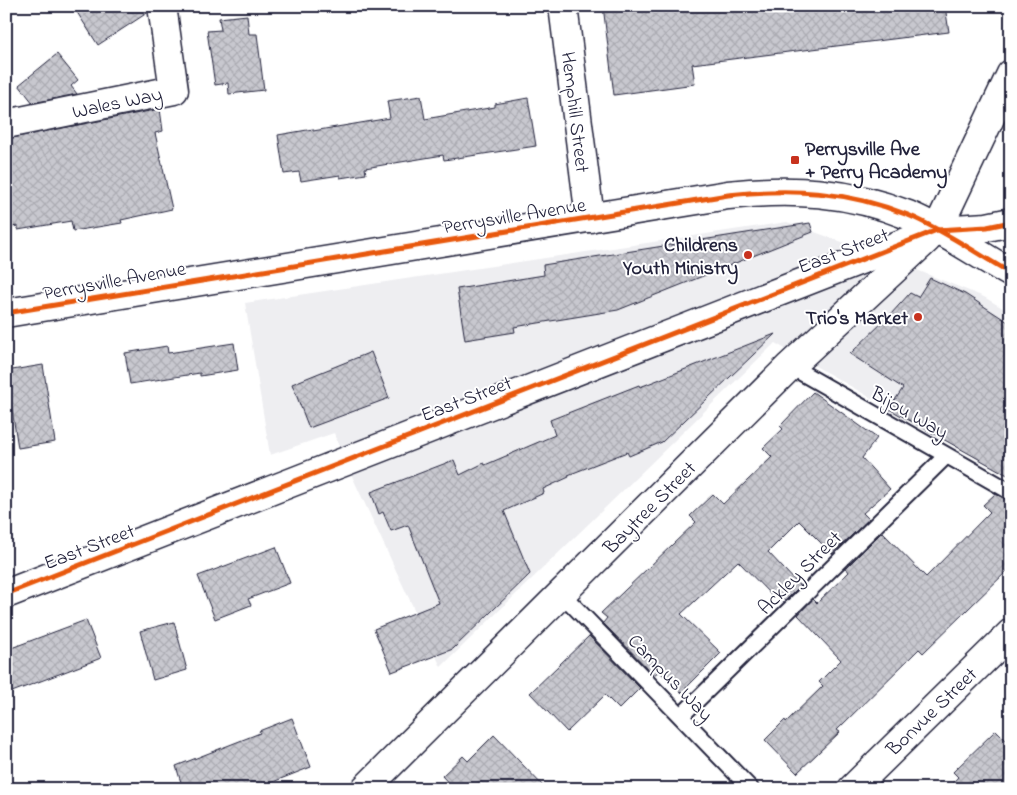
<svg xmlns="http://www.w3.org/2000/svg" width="1017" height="795" viewBox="0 0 1017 795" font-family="'Indie Flower',sans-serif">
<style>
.built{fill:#eeeef1}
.building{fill:url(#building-cross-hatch);stroke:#22223b}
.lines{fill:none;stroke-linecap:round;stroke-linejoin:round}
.service-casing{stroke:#22223b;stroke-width:19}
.minor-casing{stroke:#22223b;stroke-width:31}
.tertiary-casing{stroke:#22223b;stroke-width:31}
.primary-casing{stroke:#22223b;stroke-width:31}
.service{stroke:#fff;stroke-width:15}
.minor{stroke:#fff;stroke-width:28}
.tertiary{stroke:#fff;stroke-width:28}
.primary{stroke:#fff;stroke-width:28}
.cycleway-casing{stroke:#fff;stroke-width:8}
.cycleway{stroke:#e8590c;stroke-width:5}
.poi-dot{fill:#c8321e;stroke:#fff;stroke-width:2}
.labels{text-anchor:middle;stroke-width:4;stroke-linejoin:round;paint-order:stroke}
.street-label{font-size:20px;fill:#22223b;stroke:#fff}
.poi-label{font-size:20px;font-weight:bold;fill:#22223b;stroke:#fff;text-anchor:end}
</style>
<defs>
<pattern id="building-cross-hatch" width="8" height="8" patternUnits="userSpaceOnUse" patternTransform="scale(1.25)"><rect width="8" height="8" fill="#c8c8cf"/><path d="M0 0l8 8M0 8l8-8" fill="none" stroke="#acacb3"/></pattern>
</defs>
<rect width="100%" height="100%" fill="#fff"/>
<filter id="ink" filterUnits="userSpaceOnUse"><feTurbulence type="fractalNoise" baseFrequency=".02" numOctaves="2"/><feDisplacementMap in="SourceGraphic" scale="10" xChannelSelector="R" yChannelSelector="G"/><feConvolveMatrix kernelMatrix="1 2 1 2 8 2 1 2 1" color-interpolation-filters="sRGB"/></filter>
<g filter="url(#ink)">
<polygon class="built" points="787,222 892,260 984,297 1011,313 1011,478 775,343 441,667 345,461 334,433 270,455 245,303"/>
<g class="building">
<polygon points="73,6 147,6 147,13 98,45"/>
<polygon points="603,6 945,6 949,32 692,64 695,84 614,95"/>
<polygon points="247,15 249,34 257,34 264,90 229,94 228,83 215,85 207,31 221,30 219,18"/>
<polygon points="57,54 78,80 71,86 77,94 33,103 19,85"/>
<polygon points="421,96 425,119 495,107 495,104 528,98 536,146 444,160 443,155 365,168 366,174 340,178 340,175 301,181 299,172 284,174 278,135 313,129 313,131 390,118 387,101"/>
<polygon points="160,109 163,131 155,133 172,209 121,220 122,223 73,231 71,221 18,230 18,226 6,228 6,139"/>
<polygon points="810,223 813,232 618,310 514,327 515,332 465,340 457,289 544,275 543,265"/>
<polygon points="930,278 965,294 1011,324 1011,477 889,409 903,388 850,354 890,315 910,293 918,297"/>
<polygon points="775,334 662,442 629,456 627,452 568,475 569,477 543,489 544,493 504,511 530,574 453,649 392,672 374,629 439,603 408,525 391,531 383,512 379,514 371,492 454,460 460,475 484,463 485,465 555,435 550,420 639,385 640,387"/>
<polygon points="234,343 238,370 200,376 200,373 130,384 125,353 167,346 168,353"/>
<polygon points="371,352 389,398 309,428 292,384"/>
<polygon points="43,365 55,442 18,448 6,371"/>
<polygon points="813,392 877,438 862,458 890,489 863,513 869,519 832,554 799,521 768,552 800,586 785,601 776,592 772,596 738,561 681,614 721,653 681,693 659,671 654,675 603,623 607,618 601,613 696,522 690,516 713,494 723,504 772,457 763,448 783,429 780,426"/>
<polygon points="995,494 1011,501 1011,567 923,653 919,649 837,730 840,732 797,773 765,740 785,720 786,722 823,686 819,682 841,660 798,615 813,599 817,603 849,572 846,568 882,532 926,577 990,512 983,505"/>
<polygon points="276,547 290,583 248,599 251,605 215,619 198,576"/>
<polygon points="86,620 101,658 12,692 6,676 6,650"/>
<polygon points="174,622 187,670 153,680 140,631"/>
<polygon points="589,636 640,688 619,709 605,695 567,732 530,693"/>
<polygon points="292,718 311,767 255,789 183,789 176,766 260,733 259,731"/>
<polygon points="996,730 1011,745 1011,789 947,789 958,777 953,772"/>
<polygon points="494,735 546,789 454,789 442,776 463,756 468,761"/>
</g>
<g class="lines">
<defs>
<g id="service">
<polyline points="790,366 1011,492"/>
<polyline points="562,594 751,789"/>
<polyline points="681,716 946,456"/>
</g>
<g id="minor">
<polyline points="563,6 590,218"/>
<polyline points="6,124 174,90 162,6"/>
<polyline points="937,230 1011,74"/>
<polyline points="852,789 1011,633"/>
</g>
<g id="tertiary">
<polyline points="6,594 937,230 987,227 1011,222"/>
<polyline points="365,789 790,366 927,239"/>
</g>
<path id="primary" d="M6,313l722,-118c64,-7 120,-4 180,20 36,15 69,39 103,58"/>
</defs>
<use href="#service" class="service-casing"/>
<use href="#minor" class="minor-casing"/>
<use href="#tertiary" class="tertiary-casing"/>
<use href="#primary" class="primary-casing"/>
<use href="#service" class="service"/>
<use href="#minor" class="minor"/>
<use href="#tertiary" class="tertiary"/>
<use href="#primary" class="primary"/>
<defs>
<g id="cycleway">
<path d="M6,313l722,-118c64,-7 120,-4 180,20 36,15 69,39 103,58"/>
<polyline points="6,594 937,230 987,227 1011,222"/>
</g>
</defs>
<use href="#cycleway" class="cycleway-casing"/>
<use href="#cycleway" class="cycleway"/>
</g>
</g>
<g class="poi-dot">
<rect x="790" y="155" width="10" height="10" rx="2.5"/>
<circle cx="748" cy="255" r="5"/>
<circle cx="918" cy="317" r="5"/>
</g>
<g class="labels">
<g class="street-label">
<text transform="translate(117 102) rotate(-12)" y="7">Wales Way</text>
<text transform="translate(576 112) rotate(83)" y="7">Hemphill Street</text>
<text transform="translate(514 215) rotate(-9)" y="7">Perrysville Avenue</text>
<text transform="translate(843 250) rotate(-21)" y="7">East Street</text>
<text transform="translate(114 280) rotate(-10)" y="7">Perrysville Avenue</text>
<text transform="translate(466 398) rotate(-21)" y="7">East Street</text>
<text transform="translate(910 412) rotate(30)" y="7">Bijou Way</text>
<text transform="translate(649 507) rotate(-45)" y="7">Baytree Street</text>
<text transform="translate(89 546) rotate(-21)" y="7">East Street</text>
<text transform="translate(799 572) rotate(-45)" y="7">Ackley Street</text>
<text transform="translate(671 677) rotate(46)" y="7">Campus Way</text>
<text transform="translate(931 711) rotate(-44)" y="7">Bonvue Street</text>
</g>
<g class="poi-label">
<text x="805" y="155" text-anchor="start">Perrysville Ave<tspan x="805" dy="23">+ Perry Academy</tspan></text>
<text x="738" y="251">Childrens<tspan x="738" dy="23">Youth Ministry</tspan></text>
<text x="908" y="324">Trio's Market</text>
</g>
</g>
<rect width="1017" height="795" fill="none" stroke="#fff" stroke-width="25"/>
<rect x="12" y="12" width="992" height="770" fill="none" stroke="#22223b" stroke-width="2" filter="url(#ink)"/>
</svg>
